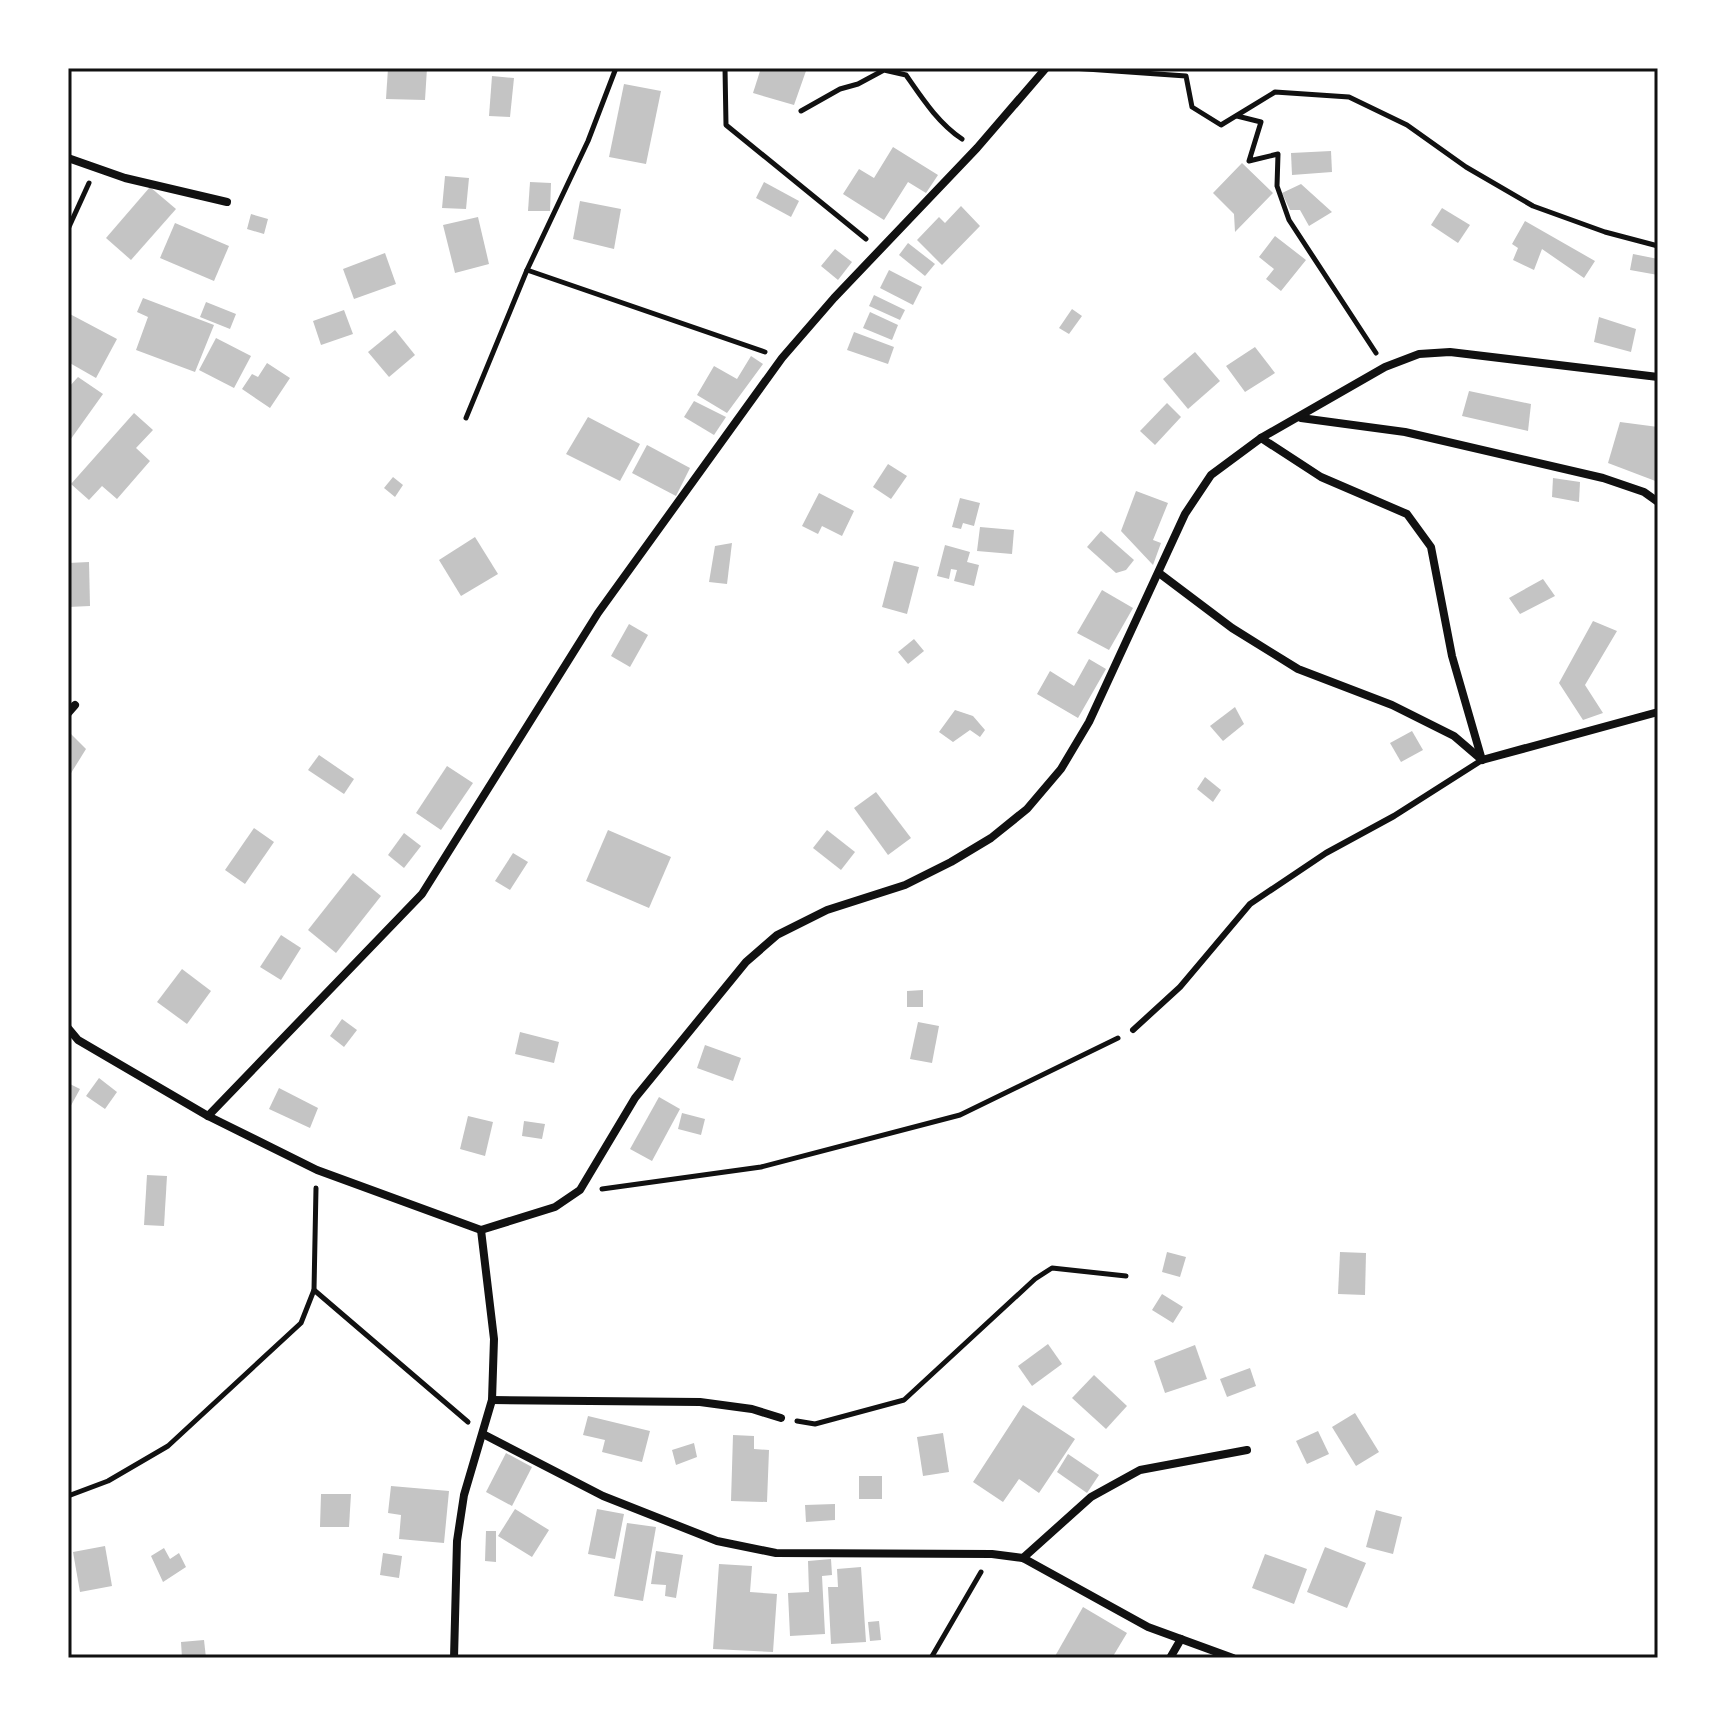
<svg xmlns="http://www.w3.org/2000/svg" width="1726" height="1726" viewBox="0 0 1726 1726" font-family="'Space Grotesk',sans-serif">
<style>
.building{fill:#c4c4c4}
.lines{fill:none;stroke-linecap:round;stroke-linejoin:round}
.path{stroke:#111;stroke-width:5}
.service{stroke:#111;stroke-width:6}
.minor{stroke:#111;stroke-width:8}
.neatline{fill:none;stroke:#111;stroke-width:3}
</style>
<rect width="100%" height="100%" fill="#fff"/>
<g class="building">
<polygon points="388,68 427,68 425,100 386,99"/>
<polygon points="761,68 807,68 794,105 753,93"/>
<polygon points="492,76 514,78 510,117 489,116"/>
<polygon points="624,84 661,91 646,164 609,157"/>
<polygon points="893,147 938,175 926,193 908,182 884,220 843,194 859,169 874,178"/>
<polygon points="1331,151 1332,172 1292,175 1291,153"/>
<polygon points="1242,163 1273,193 1235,232 1234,214 1213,193"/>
<polygon points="445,176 469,178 466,209 442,208"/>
<polygon points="530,182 551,183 550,211 528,211"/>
<polygon points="764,182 799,201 791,217 756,198"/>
<polygon points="1301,184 1332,212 1309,226 1300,210 1290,210 1282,193"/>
<polygon points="150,187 176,209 131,260 106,238"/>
<polygon points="580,201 621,209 614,249 573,239"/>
<polygon points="961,206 980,226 942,265 917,240 939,217 945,223"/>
<polygon points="1442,208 1470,225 1458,243 1431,225"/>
<polygon points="251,214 268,219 264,234 247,229"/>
<polygon points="478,217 489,264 455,273 443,225"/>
<polygon points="1525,221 1595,261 1584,278 1542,249 1534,270 1513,260 1518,248 1512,244"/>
<polygon points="175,223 229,246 214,281 160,258"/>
<polygon points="1275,236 1306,260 1281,291 1266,279 1274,269 1259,257"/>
<polygon points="908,243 935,264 925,276 899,255"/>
<polygon points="835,249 852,262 838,280 821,266"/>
<polygon points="385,253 396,284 354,299 343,269"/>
<polygon points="1633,254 1658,259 1658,275 1630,270"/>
<polygon points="889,270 922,287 913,305 880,288"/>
<polygon points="874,295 905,310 900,320 869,306"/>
<polygon points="143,298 214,325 195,372 136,350 148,317 137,312"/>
<polygon points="206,302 236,314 230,329 200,317"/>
<polygon points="1072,309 1082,316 1069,334 1059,328"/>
<polygon points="344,310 353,334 321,345 313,321"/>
<polygon points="870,312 898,325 892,340 863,328"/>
<polygon points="68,313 117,339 96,378 68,362"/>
<polygon points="1599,317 1636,329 1631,352 1594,342"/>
<polygon points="395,330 415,355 389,377 368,352"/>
<polygon points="854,332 894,347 888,364 847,350"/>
<polygon points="216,338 251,356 234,388 199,370"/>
<polygon points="1255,347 1275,373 1245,392 1226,366"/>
<polygon points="1195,352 1220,381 1188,409 1163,379"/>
<polygon points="751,356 763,364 727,413 697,395 714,366 737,379"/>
<polygon points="267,363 290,378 270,408 242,389 252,374 258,377"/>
<polygon points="78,377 103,394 68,443 68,388"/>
<polygon points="1469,391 1531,404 1528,431 1462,416"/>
<polygon points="694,401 726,417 714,435 684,417"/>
<polygon points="1167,403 1181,417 1155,445 1140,431"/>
<polygon points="134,413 153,430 136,448 150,461 117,499 102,486 89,500 71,484"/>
<polygon points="588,417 640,444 620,481 566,454"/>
<polygon points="1620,422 1658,427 1658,482 1608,463"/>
<polygon points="647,445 690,468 676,496 632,473"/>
<polygon points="888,464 907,476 891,499 873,487"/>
<polygon points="393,477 403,485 395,497 384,488"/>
<polygon points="1553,478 1580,482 1579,502 1552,497"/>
<polygon points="1136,491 1168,503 1153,540 1161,543 1153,565 1121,531"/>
<polygon points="819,493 854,511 842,536 822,526 818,534 802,526"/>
<polygon points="960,498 980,503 974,526 963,523 961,529 952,527"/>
<polygon points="980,527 1014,530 1012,554 977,551"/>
<polygon points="1101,531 1134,560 1126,570 1116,573 1087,547"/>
<polygon points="475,537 498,574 461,596 439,560"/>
<polygon points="732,543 727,584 709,582 715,546"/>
<polygon points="945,545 970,552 967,562 979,565 974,586 954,581 957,570 951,569 949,579 937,576"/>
<polygon points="894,561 919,567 907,614 882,607"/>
<polygon points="89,562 90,606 68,607 68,563"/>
<polygon points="1543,579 1555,596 1520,614 1509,598"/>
<polygon points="1102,590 1133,608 1109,650 1077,633"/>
<polygon points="1593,621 1617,631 1585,685 1603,713 1583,720 1559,683"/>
<polygon points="629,624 648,635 630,667 611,656"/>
<polygon points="914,639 924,651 908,664 898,652"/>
<polygon points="1089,659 1106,669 1078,718 1037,694 1050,671 1074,686"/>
<polygon points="1235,707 1244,724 1223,741 1210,726"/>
<polygon points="955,710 973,716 985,730 980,737 970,730 953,742 939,732"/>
<polygon points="1412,731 1423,750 1401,762 1390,743"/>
<polygon points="70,733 86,749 68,778 68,736"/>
<polygon points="319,755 354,779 344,794 308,770"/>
<polygon points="447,766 473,783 441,830 416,813"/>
<polygon points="1205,777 1221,790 1213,802 1197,789"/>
<polygon points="876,792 911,838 888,855 854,808"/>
<polygon points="254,828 274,842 245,884 225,870"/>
<polygon points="608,830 671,857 649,908 586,881"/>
<polygon points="827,830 855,852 841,870 813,848"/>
<polygon points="404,833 421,846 404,868 388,855"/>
<polygon points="513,853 528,862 510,890 495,881"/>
<polygon points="353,873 381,896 336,953 308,930"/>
<polygon points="281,935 301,948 281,980 260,967"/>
<polygon points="182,969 211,991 187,1024 157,1002"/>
<polygon points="923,990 923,1007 907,1007 907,991"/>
<polygon points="342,1019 357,1030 344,1047 330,1036"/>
<polygon points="918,1022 939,1026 932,1063 910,1059"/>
<polygon points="520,1032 559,1042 554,1063 515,1054"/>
<polygon points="705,1045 741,1058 733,1081 697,1068"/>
<polygon points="99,1078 117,1092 105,1109 86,1096"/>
<polygon points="68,1083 80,1089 68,1111"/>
<polygon points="279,1088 318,1108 310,1128 269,1109"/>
<polygon points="659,1097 680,1109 652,1161 630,1149"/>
<polygon points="682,1113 705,1119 701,1135 678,1129"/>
<polygon points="468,1116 493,1122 485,1156 460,1149"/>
<polygon points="524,1121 545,1124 542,1139 522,1136"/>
<polygon points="147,1175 167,1176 164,1226 144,1225"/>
<polygon points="1167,1252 1186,1257 1180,1277 1162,1272"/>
<polygon points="1340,1252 1366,1253 1365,1295 1338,1294"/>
<polygon points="1162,1294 1183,1307 1173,1323 1152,1310"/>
<polygon points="1048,1344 1062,1364 1032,1386 1018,1366"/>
<polygon points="1195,1345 1207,1379 1165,1393 1154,1361"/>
<polygon points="1250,1368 1256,1386 1227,1397 1220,1379"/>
<polygon points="1094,1375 1127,1406 1106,1429 1072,1398"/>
<polygon points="1023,1405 1075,1439 1039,1493 1019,1479 1003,1502 973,1482"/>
<polygon points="1355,1413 1379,1452 1356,1466 1332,1427"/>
<polygon points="588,1416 650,1431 642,1462 602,1452 605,1440 583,1435"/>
<polygon points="1318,1431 1329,1454 1307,1464 1296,1441"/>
<polygon points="943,1433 949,1472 923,1476 917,1437"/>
<polygon points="733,1435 754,1436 754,1449 769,1450 767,1502 731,1501"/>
<polygon points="694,1443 697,1457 676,1465 672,1450"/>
<polygon points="506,1453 532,1467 512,1506 486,1492"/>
<polygon points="1068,1454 1099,1475 1087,1493 1057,1472"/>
<rect x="859" y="1476" width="23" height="23"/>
<polygon points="391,1486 449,1491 444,1543 399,1539 401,1515 388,1513"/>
<polygon points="321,1494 351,1494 349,1527 320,1527"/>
<polygon points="835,1504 835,1520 806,1522 805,1505"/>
<polygon points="515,1509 549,1530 532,1557 498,1536"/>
<polygon points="597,1509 624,1514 615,1559 588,1554"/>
<polygon points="1376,1510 1402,1517 1393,1554 1366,1547"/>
<polygon points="627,1523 656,1527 643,1601 614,1596"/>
<polygon points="486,1531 496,1531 496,1562 485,1561"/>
<polygon points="105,1546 112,1586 80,1592 73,1552"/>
<polygon points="1325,1547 1366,1563 1347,1608 1307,1592"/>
<polygon points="164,1548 170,1559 179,1553 186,1567 163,1582 151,1556"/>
<polygon points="656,1551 683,1555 676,1598 665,1596 666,1585 651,1584"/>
<polygon points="383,1553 402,1556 399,1578 380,1575"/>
<polygon points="1265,1554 1307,1569 1294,1604 1252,1588"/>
<polygon points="831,1559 832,1575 822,1576 825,1634 790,1636 788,1593 809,1592 808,1561"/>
<polygon points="719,1564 752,1566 750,1592 777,1594 773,1652 713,1649"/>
<polygon points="861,1567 866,1642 831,1644 828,1587 838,1587 837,1569"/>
<polygon points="1083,1607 1127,1633 1112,1658 1054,1658"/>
<polygon points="879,1621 881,1640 870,1641 868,1622"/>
<polygon points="204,1640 206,1658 182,1658 181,1642"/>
</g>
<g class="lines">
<g class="path">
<polyline points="725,68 726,125 866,239"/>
<polyline points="1072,68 1186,76 1192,107 1221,125 1275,92 1349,97 1407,125 1466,167 1533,206 1605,232 1658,246"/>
<path d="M801,111l39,-22 18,-5 26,-14 22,5c16,23 32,48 56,64"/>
<polyline points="1237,116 1261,122 1249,161 1278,154 1277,186 1289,220 1376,353"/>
<polyline points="68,229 89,183"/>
<polyline points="527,270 765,352"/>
<polyline points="466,418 527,270 588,141 616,68"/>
<polyline points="602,1189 761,1167 960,1115 1118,1038"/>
<polyline points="314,1290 468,1422"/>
<polyline points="797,1421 815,1424 904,1400 1035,1279 1052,1268 1126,1276"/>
<polyline points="68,1496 108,1481 168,1446 301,1323 314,1290 316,1188"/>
<polyline points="931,1658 981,1572"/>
</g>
<polyline class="service" points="1133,1030 1180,987 1250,904 1326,853 1394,816 1482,760"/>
<g class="minor">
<polyline points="68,158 125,178 227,202"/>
<polyline points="1301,418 1405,432 1603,478 1644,492 1658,502"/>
<polyline points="1261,438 1321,477 1407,514 1431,547 1452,656 1482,760"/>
<polyline points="1159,573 1232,628 1298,669 1392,705 1454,736 1482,760"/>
<polyline points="68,713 75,705"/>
<polyline points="1482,760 1658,712"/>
<polyline points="68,1028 78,1040 208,1116 317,1170 481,1230"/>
<polyline points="208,1116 422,894 598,613 782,358 834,298 977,148 1046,68"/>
<polyline points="481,1230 555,1207 580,1190 635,1098 746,962 777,935 827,910 905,885 951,862 991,838 1027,809 1061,769 1089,722 1185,514 1211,475 1261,438 1385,367 1419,354 1450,352 1658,377"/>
<polyline points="492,1400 700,1402 752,1409 781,1418"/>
<polyline points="483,1434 603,1496 717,1541 776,1553 992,1554 1023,1558 1148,1627 1233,1658"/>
<polyline points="1023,1558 1091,1497 1140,1470 1247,1450"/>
<polyline points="454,1658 457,1541 464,1495 492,1400 494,1339 481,1230"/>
<polyline points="1170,1658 1181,1639"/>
</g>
</g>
<rect width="1726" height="1726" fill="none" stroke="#ffffff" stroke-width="140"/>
<rect x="70" y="70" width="1586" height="1586" class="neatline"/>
</svg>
